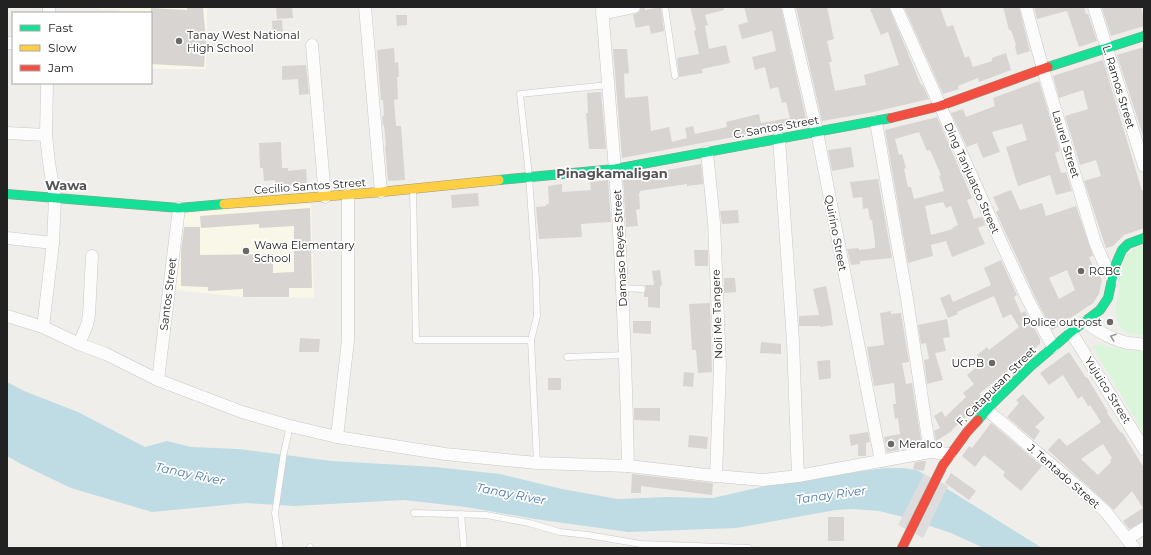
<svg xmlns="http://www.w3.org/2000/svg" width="1151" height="555" viewBox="0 0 1151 555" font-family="Montserrat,sans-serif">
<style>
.education{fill:#f8f7e8}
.park{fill:#daf5da}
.water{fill:#bfdbe3}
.pier{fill:#dedddd}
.building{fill:#d7d4d2;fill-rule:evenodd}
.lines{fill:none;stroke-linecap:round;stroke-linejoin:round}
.lane-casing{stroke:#c9c8c7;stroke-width:7}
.street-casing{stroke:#c9c8c7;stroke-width:13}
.fast-casing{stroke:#999a82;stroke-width:10}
.slow-casing{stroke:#999a82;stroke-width:10}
.jam-casing{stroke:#999a82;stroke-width:10}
.lane{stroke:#fdfcfc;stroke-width:6}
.street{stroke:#fdfcfc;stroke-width:12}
.fast{stroke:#16e098;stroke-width:9}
.slow{stroke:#ffcf43;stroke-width:9}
.jam{stroke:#f24e42;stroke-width:9}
.oneway{stroke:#9a9a9a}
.poi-dot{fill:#6a6968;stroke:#fff;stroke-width:1.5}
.labels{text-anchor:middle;stroke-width:3.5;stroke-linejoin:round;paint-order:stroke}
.poi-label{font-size:11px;fill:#222;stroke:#fff;text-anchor:start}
.street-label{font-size:11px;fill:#222;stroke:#fff}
.water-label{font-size:12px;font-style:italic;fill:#4a7aab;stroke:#fff}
.quarter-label{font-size:13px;font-weight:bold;fill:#555;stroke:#fff}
</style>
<rect width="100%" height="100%" fill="#f0eeeb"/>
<g class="education">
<polygon points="98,7 207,7 206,69 151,69 151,13 119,13 119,9 98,9"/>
<polygon points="311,204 314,298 243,297 176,290 182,212"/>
</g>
<g class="park">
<path d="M1144,241v94c-18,1 -27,-6 -28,-24 -1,-7 3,-12 3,-19 1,-10 0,-20 1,-31z"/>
<polygon points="1099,344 1129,351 1144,350 1144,434 1093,347"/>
</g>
<polygon class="water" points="7,382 24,391 78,412 145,447 167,441 191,447 238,449 332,461 435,467 500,474 562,489 618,499 667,497 713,498 761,487 847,473 886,468 902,468 917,470 1042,548 984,548 951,533 903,517 879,511 853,509 836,510 736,528 628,532 535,519 466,507 404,500 294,506 246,503 152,512 71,488 21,464 7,456"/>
<polygon class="pier" points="924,474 948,486 923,538 898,525"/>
<g class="building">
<polygon points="187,7 203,7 206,40 204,67 151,64 151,8 187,10"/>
<polygon points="276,7 292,7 293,18 277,19"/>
<polygon points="641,7 645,7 645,10 661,7 664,31 651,34 649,25 636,28 633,15 639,12"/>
<polygon points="690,7 724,7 724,10 705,15 708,25 705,26 709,49 726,45 730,63 702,69 703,73 679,77 677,58 699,54 694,31 696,30"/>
<polygon points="744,7 781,7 807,123 622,158 613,49 627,49 629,73 624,74 625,98 648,96 651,131 669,127 672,142 687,138 685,128 693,126 695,134 727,127 726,122 759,114 761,123 790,118 786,102 782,103 778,87 770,89 765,67 755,70 752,57 776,51 772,31 742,39 738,25 748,22"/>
<polygon points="796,7 827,7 834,39 827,41 832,62 829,62 835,91 866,85 864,75 899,65 888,32 881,35 870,9 875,7 889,7 921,85 922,84 929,99 874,112 822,121"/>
<polygon points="904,7 940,7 947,27 953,25 965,58 969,56 973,67 992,61 992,58 1006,53 1011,70 979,82 978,78 958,86 959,89 943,94"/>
<polygon points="1003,7 1019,7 1030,51 1017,55 1015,46 1016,45 1011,30 1009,30"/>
<polygon points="1034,7 1084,7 1086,14 1088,14 1097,41 1079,47 1067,11 1037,19"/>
<polygon points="1107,7 1141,7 1144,18 1144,26 1111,36 1102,8"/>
<polygon points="396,15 407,15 407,25 397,26"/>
<polygon points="282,20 283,34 273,35 272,21"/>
<polygon points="1144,47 1144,136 1143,136 1117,55"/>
<polygon points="394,48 395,63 398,62 399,77 397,77 398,99 394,100 396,126 401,126 405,180 388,181 385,146 386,146 384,125 383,126 382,116 384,116 383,100 381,100 377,50"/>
<polygon points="1103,60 1142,191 1144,190 1144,228 1124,235 1113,246 1106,248 1084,181 1101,176 1096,160 1080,165 1065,116 1088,109 1083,90 1059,98 1053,76"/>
<polygon points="306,65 309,94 299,95 298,79 282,80 282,66"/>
<polygon points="1039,81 1060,151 1055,153 1061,173 1066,172 1072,191 1056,195 1050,175 1018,186 1006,147 1027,140 1022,124 992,132 1000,152 983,158 977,143 967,147 951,113 963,109 966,117 995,106 993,98"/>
<polygon points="601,92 606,149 589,149 586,113 588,113 587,93"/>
<path d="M937,117l35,81 -5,2 7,19 6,-2v1l2,-1 3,8 -7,3 7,16 -33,13 -6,-16 -15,4 2,11 -25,7 -23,-133zM919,132l8,19 3,-1 11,25 -2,1 5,15 -30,8 -3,-12h-3l-4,-18 2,-1 -4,-14 -3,1 -4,-16zM943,202l3,6 5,-2 7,19 -6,3 1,1 -22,6 -6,-29z"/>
<polygon points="281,142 282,168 288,168 288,171 306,169 307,183 289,185 290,189 276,190 275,180 264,181 263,168 260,168 259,143"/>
<polygon points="851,147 854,167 832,171 828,150"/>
<polygon points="701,164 703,184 687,186 687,184 640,191 640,193 639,193 640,209 636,210 638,226 626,227 623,178"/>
<polygon points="878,179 892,258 860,261 860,264 851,265 847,249 859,248 859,250 875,248 875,243 872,220 870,220 868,208 863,209 862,197 853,198 850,182"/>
<polygon points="608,180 611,222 581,224 582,237 539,239 536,207 546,206 546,204 549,204 548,186 562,184 562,192 591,190 590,182"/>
<path d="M1011,190l9,20 22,-7 4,13 30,-10 17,50 -4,1 7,17 3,-1 3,7 -3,14 -6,9 -27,18 1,1 -15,8 -17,-33 -39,-85 3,-2 -6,-13zM1067,270l8,20 -16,9 -10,-21z"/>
<polygon points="478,193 479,206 452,208 451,195"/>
<polygon points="310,208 312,288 289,288 289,297 243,297 243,289 208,291 208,287 181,286 181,251 184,227 200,227 200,255 273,254 273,273 294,272 294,226 259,228 259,224 201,228 200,216"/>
<polygon points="738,210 739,223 722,224 720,211"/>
<polygon points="694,250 708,250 708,266 695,266"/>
<polygon points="1001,260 1017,295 1014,297 1021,313 1025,311 1040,339 1040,344 1008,372 1007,371 979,394 983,399 969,410 971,412 952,430 952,431 936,441 934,431 940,428 934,416 942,411 945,417 966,397 963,393 974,384 967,375 983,362 977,355 987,347 989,350 1019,327 1011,314 1003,318 994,296 957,312 958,314 948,318 940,298 950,294 953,302 991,285 984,268"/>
<polygon points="660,270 662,285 660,286 660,308 648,307 648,297 644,297 644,293 646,289 645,285 654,285 652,271"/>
<polygon points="724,278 735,278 736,292 724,293"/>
<polygon points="826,286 831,310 833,325 820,327 820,326 799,326 799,316 819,315 813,289"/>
<polygon points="710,303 712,372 698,373 696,350 692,350 689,304"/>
<polygon points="891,311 891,314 901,313 909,362 902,363 906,384 912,383 922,446 887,452 884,437 900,434 898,418 895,419 893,404 896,404 894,383 874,386 867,347 884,345 880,313"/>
<polygon points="947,319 950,337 943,338 946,351 935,353 943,380 927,384 924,360 929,359 926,343 921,344 918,325"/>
<polygon points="633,321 651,321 651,334 633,333"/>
<polygon points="300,338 320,339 319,352 299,352"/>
<polygon points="761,342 781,344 781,354 760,353"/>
<path d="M1069,352l17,26 1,-1 21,35 -1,1 14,20 1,-1 22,36v53l-15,8 -6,-8 20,-13 -11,-17 -18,19 -66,-60 11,-12 8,8 34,-24 -11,-17 -2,1 -6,-10 -4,3 -15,-24 -14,10 -9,-12zM1103,444l9,14 -2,2 1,2 -13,13 -17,-16z"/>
<polygon points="830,360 831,378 819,380 817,361"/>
<polygon points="684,372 694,373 693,387 683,386"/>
<rect x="548" y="378" width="13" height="12"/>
<polygon points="1023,394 1045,418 1035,427 1040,431 1034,440 1007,417 1019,403 1016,400"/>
<polygon points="634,408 660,408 660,421 634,420"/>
<polygon points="991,423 1042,466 1021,491 1003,476 1005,472 984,455 975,467 962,456 969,446 972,448"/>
<polygon points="868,432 870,442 866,443 866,456 858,456 858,444 851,446 849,435"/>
<polygon points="689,435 708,437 707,449 688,447"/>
<polygon points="923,461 926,461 924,471 913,469 915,462"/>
<polygon points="951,473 976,491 969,500 945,483"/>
<polygon points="632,474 713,483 712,495 641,486 641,493 631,493"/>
<rect x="828" y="517" width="16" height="24"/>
</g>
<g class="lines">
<defs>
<g id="lane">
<polyline points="665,7 675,76"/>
<polyline points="413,190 416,340 531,340"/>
<polyline points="622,288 642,289"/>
<polyline points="567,357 626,355"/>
<polyline points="537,463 531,340 537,316 536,279 529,176 520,94 608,85"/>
<polyline points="414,513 486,515 529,523 560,532 588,535 641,544 749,548"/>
<polyline points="461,514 464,548"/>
<polyline points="310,547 310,548"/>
<polyline points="280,548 275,513 284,452 290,426"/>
</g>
<g id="street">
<polyline points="49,7 49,13"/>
<polyline points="365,7 381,192"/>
<path d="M602,7c4,54 9,108 13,163 7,98 11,197 13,296"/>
<polyline points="788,7 817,132 881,461"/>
<polyline points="896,7 1001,242 1028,300 1053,347"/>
<polyline points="1026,7 1043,69 1095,242 1103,261 1113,279"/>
<polyline points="1094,7 1144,166"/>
<polyline points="602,14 634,7"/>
<polyline points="7,43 13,43"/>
<polyline points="312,45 325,197"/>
<polyline points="876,122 907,299 930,452"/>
<polyline points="7,133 46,135"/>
<polyline points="779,138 793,341 798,476"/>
<polyline points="707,152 714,222 720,366 716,476"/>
<polyline points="7,238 53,243"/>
<polyline points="7,316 43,327 79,344 106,354 158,380 242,412 290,426 337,437 445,454 537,463 628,466 716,476 763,480 798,476 930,452 950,454"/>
<path d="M1085,322c13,9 27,18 43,21 5,0 11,1 16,2"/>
<polyline points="43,327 53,243 55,198 49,163 46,135 47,83"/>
<polyline points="1071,332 1144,449"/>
<polyline points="79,344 87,325 89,315 92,256"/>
<polyline points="158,380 179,208"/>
<polyline points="987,410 1078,487 1106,512 1134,548"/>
<polyline points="337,437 348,340 348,195"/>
<polyline points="1127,539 1144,528"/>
</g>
<g id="fast">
<polyline points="1048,67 1144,36"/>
<polyline points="499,180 615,169 891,118"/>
<polyline points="7,194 179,208 224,204"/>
<polyline points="978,420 993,403 1031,366 1071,332 1100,310 1108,298 1115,266 1122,250 1128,244 1144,238"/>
</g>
<polyline id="slow" points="224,204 381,192 499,180"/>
<g id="jam">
<polyline points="891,118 940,106 1048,67"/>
<polyline points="902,548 943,465 967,432 978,420"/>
</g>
</defs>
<use href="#lane" class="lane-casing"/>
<use href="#street" class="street-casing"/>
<use href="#fast" class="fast-casing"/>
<use href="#slow" class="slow-casing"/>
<use href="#jam" class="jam-casing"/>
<use href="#lane" class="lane"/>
<use href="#street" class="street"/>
<use href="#fast" class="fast"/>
<use href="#slow" class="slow"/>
<use href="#jam" class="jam"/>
</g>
<defs><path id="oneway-chevron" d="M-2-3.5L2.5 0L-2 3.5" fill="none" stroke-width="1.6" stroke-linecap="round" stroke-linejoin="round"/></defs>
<use class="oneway" href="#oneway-chevron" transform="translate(1113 337) rotate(-161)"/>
<g class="poi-dot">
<circle cx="179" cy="41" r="4"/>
<circle cx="246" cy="251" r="4"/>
<circle cx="1081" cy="271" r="4"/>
<circle cx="1110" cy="322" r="4"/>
<circle cx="992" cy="363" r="4"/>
<circle cx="891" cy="444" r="4"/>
</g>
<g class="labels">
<g class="poi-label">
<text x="187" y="39">Tanay West National<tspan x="187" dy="13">High School</tspan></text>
<text x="254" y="249">Wawa Elementary<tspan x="254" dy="13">School</tspan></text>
<text x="1089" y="275">RCBC</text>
<text x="1102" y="326" text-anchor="end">Police outpost</text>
<text x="984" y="367" text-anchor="end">UCPB</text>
<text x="899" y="448">Meralco</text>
</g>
<g class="street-label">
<text transform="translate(1119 87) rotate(73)" y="4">L. Ramos Street</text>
<text transform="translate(776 127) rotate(-10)" y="4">C. Santos Street</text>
<text transform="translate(1066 144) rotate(73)" y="4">Laurel Street</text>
<text transform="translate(972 178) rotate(66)" y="4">Ding Tanjuatco Street</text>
<text transform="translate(310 186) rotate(-4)" y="4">Cecilio Santos Street</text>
<text transform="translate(836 233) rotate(79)" y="4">Quirino Street</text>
<text transform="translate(620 248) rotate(-93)" y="4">Damaso Reyes Street</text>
<text transform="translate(168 294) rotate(-83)" y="4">Santos Street</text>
<text transform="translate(717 314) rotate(-92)" y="4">Noli Me Tangere</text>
<text transform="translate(996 386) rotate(-45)" y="4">F. Catapusan Street</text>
<text transform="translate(1108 390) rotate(58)" y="4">Yujuico Street</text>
<text transform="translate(1064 476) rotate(41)" y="4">J. Tentado Street</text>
</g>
<g class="water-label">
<text transform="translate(190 474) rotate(12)" y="4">Tanay River</text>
<text transform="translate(511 494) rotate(11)" y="4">Tanay River</text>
<text transform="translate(831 495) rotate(-8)" y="4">Tanay River</text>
</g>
<g class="quarter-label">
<text x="612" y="178">Pinagkamaligan</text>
<text x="66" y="190">Wawa</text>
</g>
</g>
<rect width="1151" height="555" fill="none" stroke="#222222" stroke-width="16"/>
<rect x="12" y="12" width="140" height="72" fill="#ffffff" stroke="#a7a7a7"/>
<rect x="20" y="25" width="20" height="6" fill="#16e098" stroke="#a7a7a7"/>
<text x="48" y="32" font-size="12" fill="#222222">Fast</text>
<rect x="20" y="45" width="20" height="6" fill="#ffcf43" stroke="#a7a7a7"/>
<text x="48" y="52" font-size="12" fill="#222222">Slow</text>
<rect x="20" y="65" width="20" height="6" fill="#f24e42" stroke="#a7a7a7"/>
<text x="48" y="72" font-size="12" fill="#222222">Jam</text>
</svg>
